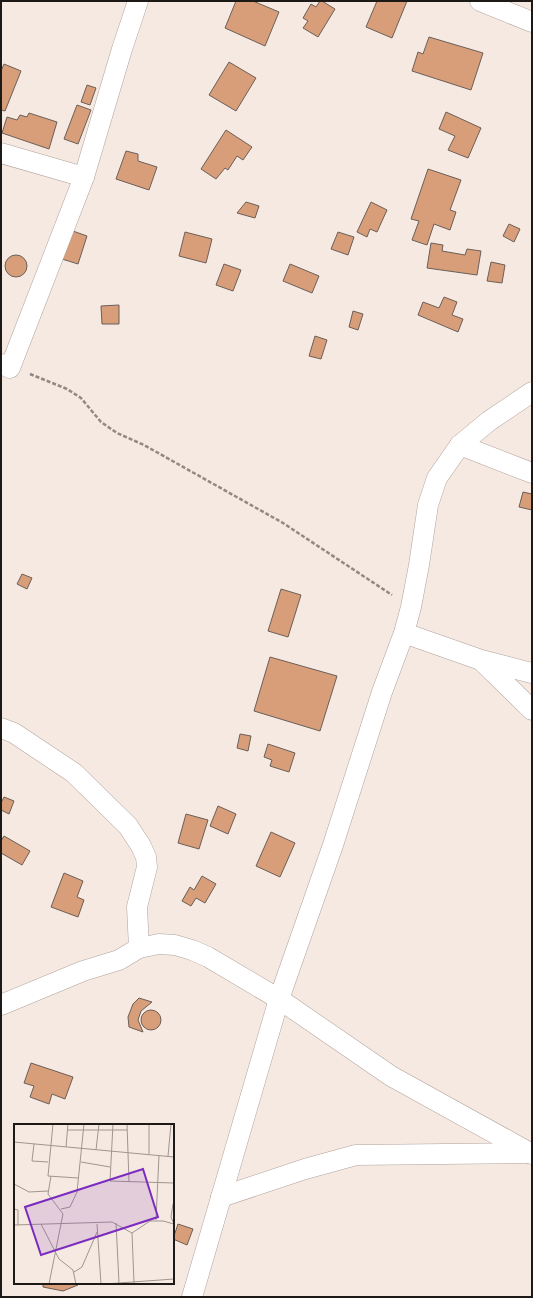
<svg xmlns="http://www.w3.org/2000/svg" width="533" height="1298" viewBox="0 0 533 1298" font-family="Manrope,sans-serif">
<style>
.building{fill:#d89d79;stroke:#6b5f58}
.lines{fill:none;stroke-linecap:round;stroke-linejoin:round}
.street-casing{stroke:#b0a39c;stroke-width:21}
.path{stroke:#928983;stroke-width:2.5;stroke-dasharray:4 2;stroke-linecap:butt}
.street{stroke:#fff;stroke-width:20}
.inset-road{fill:none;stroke:#9f9690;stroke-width:1}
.view{fill:#7b2cbf;fill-opacity:0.15;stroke:#7b2cbf;stroke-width:2}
.inset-edge{fill:none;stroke:#1d1916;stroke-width:2}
</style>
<rect width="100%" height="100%" fill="#f6e9e1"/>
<g class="building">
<polygon points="236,1 253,1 279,12 265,46 225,28"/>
<polygon points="320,1 322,1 335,9 318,37 303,28 308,21 303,18 311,4 316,7"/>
<polygon points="377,1 407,1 392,38 366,27"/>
<polygon points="429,37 483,53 471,90 412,71 418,52 423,54"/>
<polygon points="229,62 256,78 236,111 209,95"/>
<polygon points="4,64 21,71 5,111 1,110 1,71"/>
<polygon points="87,85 96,88 90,105 81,102"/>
<polygon points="77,105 91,110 78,144 64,139"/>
<polygon points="446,112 481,128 468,158 448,150 455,136 439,129"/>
<polygon points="29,113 57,122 49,149 2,133 7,117 17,120 20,115 27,117"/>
<polygon points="226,130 252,147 243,160 237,156 228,170 225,168 216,179 201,169"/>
<polygon points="126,151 138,154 138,161 157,167 149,190 116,179"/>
<polygon points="428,169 461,180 450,210 456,212 450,230 434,224 427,245 412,240 419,221 411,219"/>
<polygon points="246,202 259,206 255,218 237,213"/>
<polygon points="371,202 387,210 377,232 370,229 367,237 357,232"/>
<polygon points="509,224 520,229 514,242 503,236"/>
<polygon points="70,230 87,236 78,264 62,259"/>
<polygon points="185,232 212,239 206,263 179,256"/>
<polygon points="338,232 354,237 348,255 331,249"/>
<polygon points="431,243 443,245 442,251 465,255 467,249 481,251 477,275 427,268"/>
<circle cx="16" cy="266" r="11"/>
<polygon points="491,262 505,265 502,283 487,281"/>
<polygon points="224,264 241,270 233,291 216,285"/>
<polygon points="290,264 319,276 312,293 283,281"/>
<polygon points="444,297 457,302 452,315 463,319 458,332 418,315 423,302 439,308"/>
<polygon points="119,305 119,324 102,324 101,306"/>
<polygon points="353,311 363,314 358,330 349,327"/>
<polygon points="315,336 327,340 321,359 309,356"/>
<polygon points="523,492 532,494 532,510 519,507"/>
<polygon points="22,574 32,578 27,589 17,584"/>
<polygon points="281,589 301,595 288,637 268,631"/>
<polygon points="270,657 337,676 320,731 254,711"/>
<polygon points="240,734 251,736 248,751 237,748"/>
<polygon points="268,744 295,753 289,772 270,766 272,760 264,757"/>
<polygon points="4,797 14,801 9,814 1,810 1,803"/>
<polygon points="218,806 236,814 228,834 210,826"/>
<polygon points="186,814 208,820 199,849 178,843"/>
<polygon points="271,832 295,843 280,877 256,866"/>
<polygon points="4,836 30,851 22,865 1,853 1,841"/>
<polygon points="64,873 83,881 77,897 84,900 78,917 51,907"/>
<polygon points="202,876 216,884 205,903 196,898 191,906 182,901 190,887 194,890"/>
<polygon points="139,998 152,1002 141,1011 138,1020 143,1032 129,1027 128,1017 133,1004"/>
<circle cx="151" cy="1020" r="10"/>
<polygon points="31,1063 73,1077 65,1099 52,1094 49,1104 30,1097 34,1086 24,1083"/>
<polygon points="178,1224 193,1229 187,1245 173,1239"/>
<polygon points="43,1283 78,1283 78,1285 63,1291 43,1287"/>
</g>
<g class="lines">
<defs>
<g id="street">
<polyline points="480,1 532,22"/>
<polyline points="1,153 84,177"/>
<polyline points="1,364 10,368 84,177 122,49 138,1"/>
<polyline points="460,445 532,473"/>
<polyline points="404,633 481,660 532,673"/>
<polyline points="482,661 532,710"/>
<polyline points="1,728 14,733 74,773 128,826 141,846 146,857 147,867 137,907 139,948"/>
<polyline points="1,1005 83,971 119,960 139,948 159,944 175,945 192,950 208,957 279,999 391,1076 532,1154"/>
<polyline points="221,1197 305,1169 356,1155 528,1153"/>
<polyline points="192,1297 279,999 333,845 382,692 404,633 411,607 419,565 428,505 437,478 460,445 489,421 532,392"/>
</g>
</defs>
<use href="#street" class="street-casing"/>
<polyline class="path" points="30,374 67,389 81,398 101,422 117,433 144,445 283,523 392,595"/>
<use href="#street" class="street"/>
</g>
<g transform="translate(14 1124)">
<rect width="160" height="160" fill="#f6e9e1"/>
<path class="inset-road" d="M39,0l-5,52 30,2M99,0l-3,57 64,2M113,0l2,58M54,6h59M0,18l160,15M20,20l-2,17 16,1M52,23l2,-23M82,26l3,-26M135,30v-30M154,32l3,-32M67,38l29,5M0,60l15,8 19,-1M159,80l-2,13 3,7M0,85l4,1v15M47,85l9,-2 7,-15 7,-68M142,96l3,-65M102,99l3,60M27,100l18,35 14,11 3,14M83,100l4,60M0,101l98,-3 20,11 18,-12h13l11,3M118,109l2,50M60,148l8,-5 15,-35M35,160l14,-70 -15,-20 3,-18M91,160l69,-5"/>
<path class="view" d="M129,45l15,48 -117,38 -16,-48z"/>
<rect width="160" height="160" class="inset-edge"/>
</g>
<rect width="533" height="1298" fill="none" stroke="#1d1916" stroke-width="4"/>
</svg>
